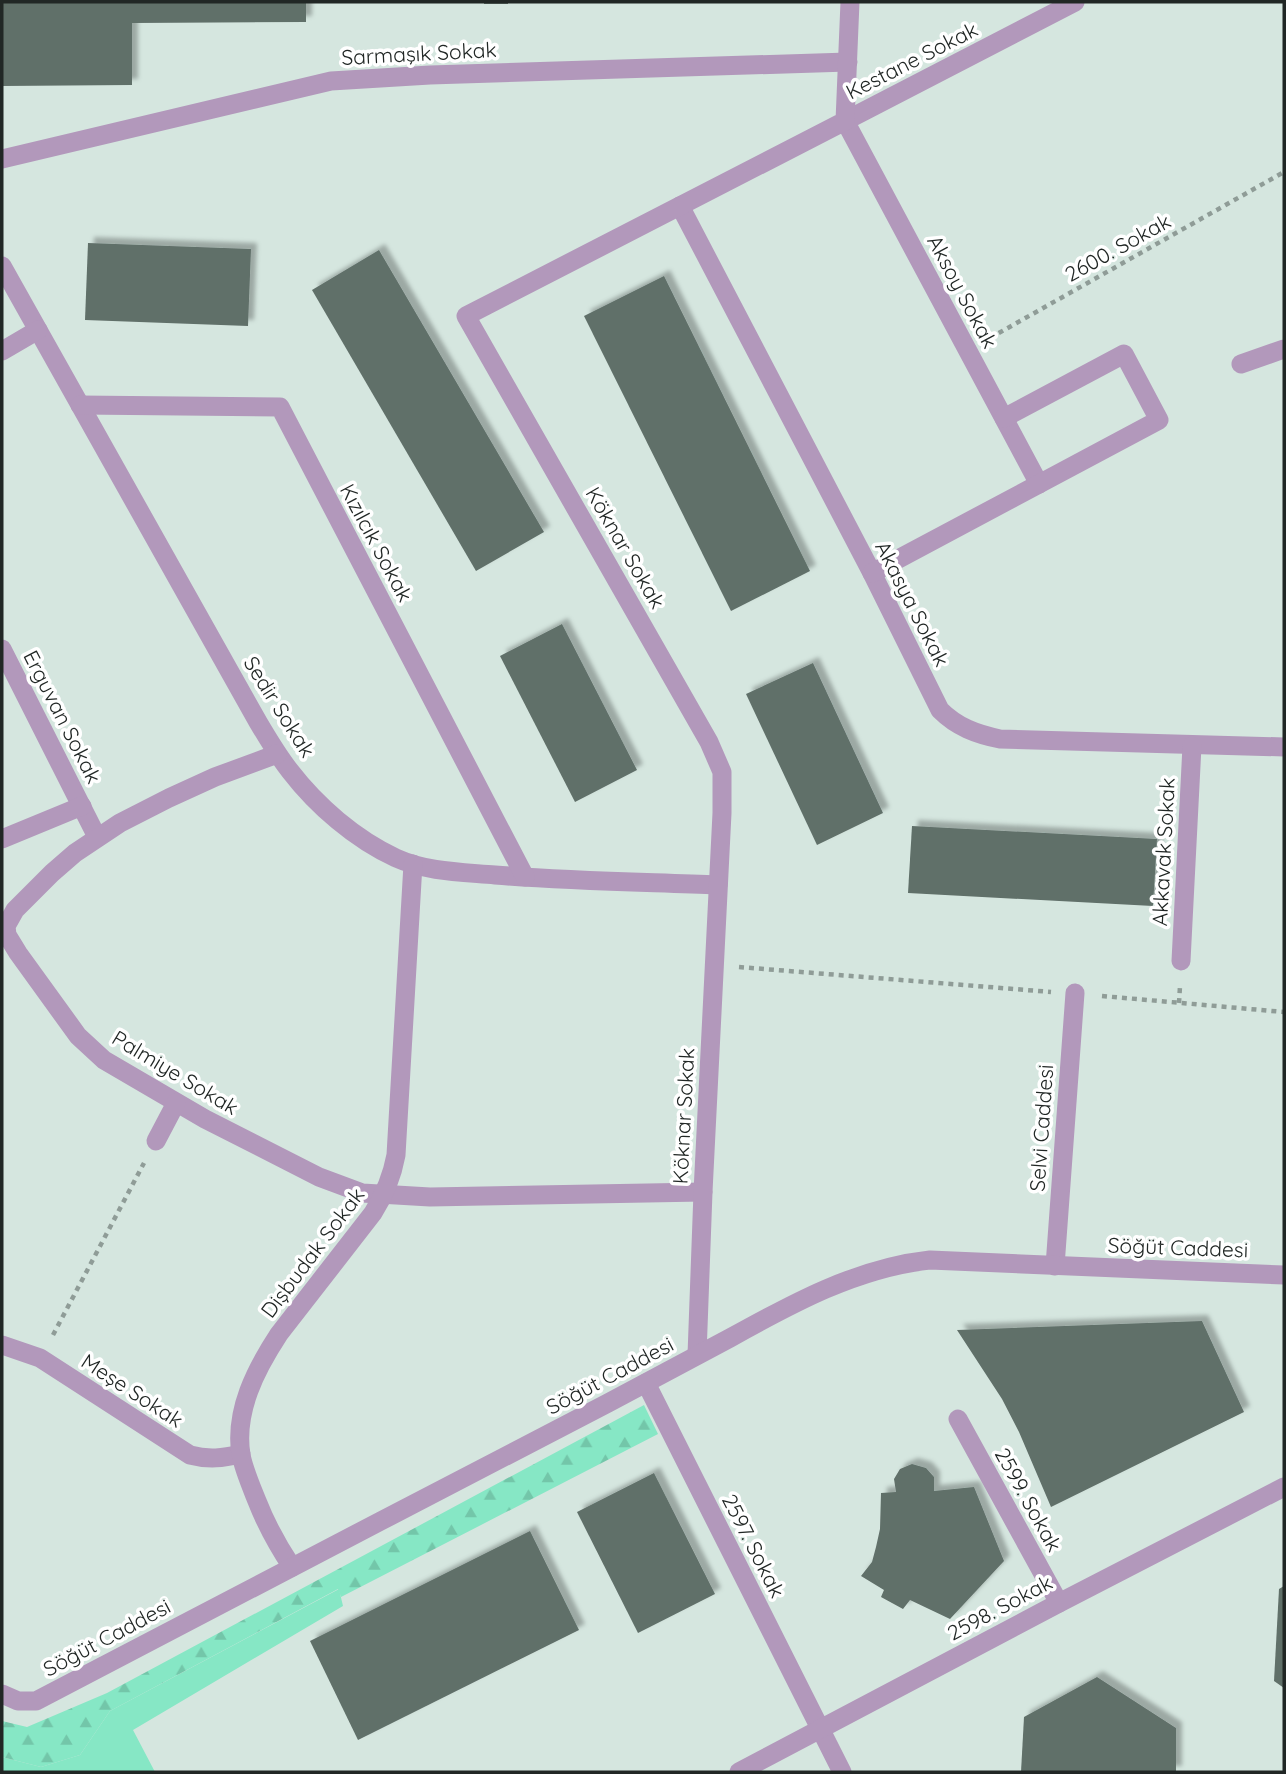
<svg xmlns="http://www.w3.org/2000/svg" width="1286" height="1774" viewBox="0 0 1286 1774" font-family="Quicksand,sans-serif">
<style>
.grass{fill:#86e7c5}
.forest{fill:url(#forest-firs)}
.building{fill:#606f69;filter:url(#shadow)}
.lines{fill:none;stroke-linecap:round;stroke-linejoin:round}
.path{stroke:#8f9c97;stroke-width:4.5;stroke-dasharray:5 5;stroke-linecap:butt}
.minor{stroke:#b298bb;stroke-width:19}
.labels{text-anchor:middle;stroke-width:7;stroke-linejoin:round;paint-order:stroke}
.street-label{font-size:21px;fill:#212725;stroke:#fff}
</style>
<defs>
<pattern id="forest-firs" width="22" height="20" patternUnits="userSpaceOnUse" patternTransform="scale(1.75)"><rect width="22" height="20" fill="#86e7c5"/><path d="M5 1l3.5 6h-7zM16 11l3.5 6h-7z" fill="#73c6a9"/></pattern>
<filter id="shadow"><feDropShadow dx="6" dy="-6" stdDeviation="2" flood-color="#0004"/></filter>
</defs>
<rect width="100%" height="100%" fill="#d5e6df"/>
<polygon class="grass" points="339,1589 343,1606 133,1730 155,1772 2,1772 2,1757 41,1767 80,1755 110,1711"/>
<polygon class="forest" points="644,1405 658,1434 341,1597 338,1589 110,1711 80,1755 41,1767 2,1757 2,1721 27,1727 107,1693"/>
<g class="building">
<polygon points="2,2 306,2 306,22 132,23 132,85 2,86"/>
<rect x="484" y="2" width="24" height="2"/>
<polygon points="88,243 251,249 248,326 85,320"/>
<polygon points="379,250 544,532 476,571 312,290"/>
<polygon points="664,276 810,571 731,611 584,316"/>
<polygon points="562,624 637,770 575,802 500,656"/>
<polygon points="813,663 883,813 817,845 746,694"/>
<polygon points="912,826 1157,839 1153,906 908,893"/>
<polygon points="1202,1321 1244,1412 1051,1507 1019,1432 1002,1399 957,1330"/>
<polygon points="912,1464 926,1468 934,1477 934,1491 974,1487 1004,1561 950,1619 910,1600 903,1609 881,1597 884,1590 861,1576 872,1562 876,1547 880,1529 881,1493 896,1492 894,1479 900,1469"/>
<polygon points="654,1473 715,1594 638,1633 577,1512"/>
<polygon points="530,1531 579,1630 358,1740 310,1641"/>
<polygon points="1284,1586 1284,1688 1274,1681 1279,1589"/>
<polygon points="1097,1677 1176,1728 1176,1772 1021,1772 1024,1717"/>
</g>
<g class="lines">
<g class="path">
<polyline points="990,338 1284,172"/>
<polyline points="739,967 1051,992"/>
<polyline points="1102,996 1284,1012"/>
<polyline points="1179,1003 1180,986"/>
<polyline points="53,1335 144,1163"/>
</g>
<g class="minor">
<polyline points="2,159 331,81 430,75 848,62"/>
<path d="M680,206l192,367 68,137c17,17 36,24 60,29l284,8"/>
<path d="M2,266l256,456c10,17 20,34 32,49 27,35 65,68 106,87 31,14 65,14 99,17 74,6 148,7 223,10"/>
<polyline points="2,351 38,330"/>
<polyline points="1241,364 1284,349"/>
<polyline points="80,405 280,407 525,877"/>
<polyline points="1039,484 845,121 1075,2"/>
<polyline points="872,573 1159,420 1124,354 1004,418"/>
<polyline points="2,649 97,837"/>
<polyline points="277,754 215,777 169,798 120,823 75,853 52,873 15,910 6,926 7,935 18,953 78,1036 104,1060 205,1119 319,1177 362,1193 430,1197 703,1192"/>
<polyline points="2,839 82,806"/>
<polyline points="1181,961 1192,746"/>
<polyline points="156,1141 176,1103"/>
<polyline points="1055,1266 1075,993"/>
<path d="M2,1345l38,13 150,97c19,5 33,3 51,-1"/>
<polyline points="697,1355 703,1192 722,813 722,772 709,742 466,316 845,121 850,2"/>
<polyline points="646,1383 842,1772"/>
<polyline points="958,1419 1059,1603"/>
<path d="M292,1567c-14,-21 -26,-43 -35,-66 -6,-15 -13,-31 -16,-46 -7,-44 15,-86 38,-121l94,-121c12,-19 19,-36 23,-58l17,-291"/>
<path d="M2,1694l16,7h18c191,-100 381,-199 572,-298 41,-22 81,-43 122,-65 63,-35 127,-70 200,-78l354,15"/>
<polyline points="739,1772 1059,1603 1284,1487"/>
</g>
</g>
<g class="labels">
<g class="street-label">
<text transform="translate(419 54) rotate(-3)" y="7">Sarmaşık Sokak</text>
<text transform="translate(912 61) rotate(-27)" y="7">Kestane Sokak</text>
<text transform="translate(1118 248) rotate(-29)" y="7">2600. Sokak</text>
<text transform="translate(962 292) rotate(62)" y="7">Aksoy Sokak</text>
<text transform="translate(376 543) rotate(62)" y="7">Kızılcık Sokak</text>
<text transform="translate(625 548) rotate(60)" y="7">Köknar Sokak</text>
<text transform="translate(912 604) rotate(63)" y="7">Akasya Sokak</text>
<text transform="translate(279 707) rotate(58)" y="7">Sedir Sokak</text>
<text transform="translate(62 717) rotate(63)" y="7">Erguvan Sokak</text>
<text transform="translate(1164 852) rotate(-87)" y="7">Akkavak Sokak</text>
<text transform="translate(175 1073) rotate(31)" y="7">Palmiye Sokak</text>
<text transform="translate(684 1116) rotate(-87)" y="7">Köknar Sokak</text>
<text transform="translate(1042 1128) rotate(-86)" y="7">Selvi Caddesi</text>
<text transform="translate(1178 1248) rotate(2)" y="7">Söğüt Caddesi</text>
<text transform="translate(313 1253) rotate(-53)" y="7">Dişbudak Sokak</text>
<text transform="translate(610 1376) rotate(-28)" y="7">Söğüt Caddesi</text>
<text transform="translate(132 1391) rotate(33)" y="7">Meşe Sokak</text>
<text transform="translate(1028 1500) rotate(61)" y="7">2599. Sokak</text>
<text transform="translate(753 1546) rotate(63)" y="7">2597. Sokak</text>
<text transform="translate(1000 1608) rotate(-28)" y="7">2598. Sokak</text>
<text transform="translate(107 1638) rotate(-28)" y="7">Söğüt Caddesi</text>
</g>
</g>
<rect width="1286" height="1774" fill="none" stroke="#212725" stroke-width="7"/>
</svg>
